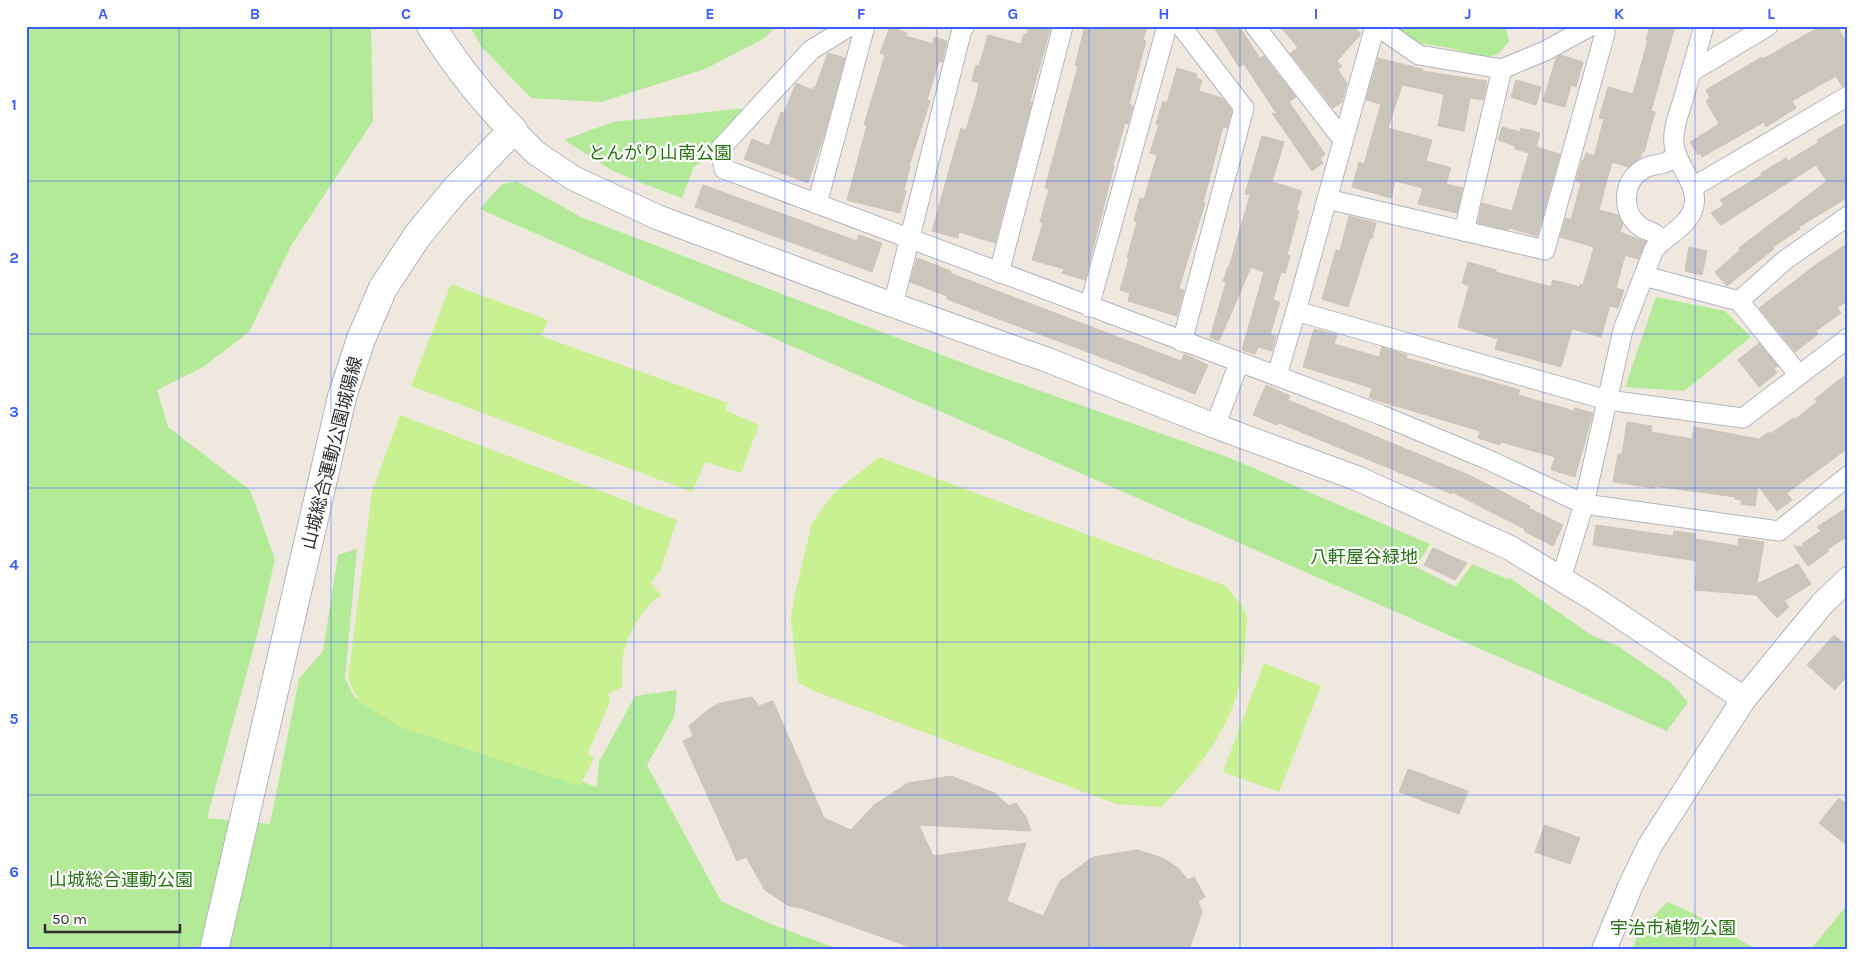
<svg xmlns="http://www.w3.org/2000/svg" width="1874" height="976" viewBox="0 0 1874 976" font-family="Karla,'Noto Sans JP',sans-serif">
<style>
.green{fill:#b3ea97}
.pitch{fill:#c9f192}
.building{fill:#cbc6bc;stroke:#cbc4b7}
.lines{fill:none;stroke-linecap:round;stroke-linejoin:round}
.minor-casing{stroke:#b2b5c1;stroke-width:21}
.tertiary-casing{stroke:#b2b5c1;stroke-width:26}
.secondary-casing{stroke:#b2b5c1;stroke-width:30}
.minor{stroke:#fff;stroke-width:19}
.tertiary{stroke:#fff;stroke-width:24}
.secondary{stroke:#fff;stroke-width:28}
.grid{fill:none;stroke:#3b5fff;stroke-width:1;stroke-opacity:0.55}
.labels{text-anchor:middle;stroke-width:4.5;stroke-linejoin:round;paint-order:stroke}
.park-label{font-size:18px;fill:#287215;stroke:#fff}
.street-label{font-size:18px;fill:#2d2d2d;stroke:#fff}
.neatline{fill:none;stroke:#3b5fff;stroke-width:2}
.grid-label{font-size:16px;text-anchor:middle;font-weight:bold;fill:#3b5fff}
</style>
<rect width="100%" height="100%" fill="#efe8de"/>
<g class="green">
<polygon points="26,26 371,26 373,121 292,244 249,332 203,367 157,390 168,427 250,490 275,559 260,624 207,818 270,824 299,679 323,651 338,555 357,549 345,679 355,698 450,737 597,787 599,762 635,696 677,690 674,717 647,765 721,901 773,925 841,950 26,950"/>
<polygon points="470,26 777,26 763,39 705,69 601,102 531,98 481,46"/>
<polygon points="1393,26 1505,26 1509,42 1499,53 1486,58 1450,48 1412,42"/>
<polygon points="747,108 707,158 693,168 682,198 647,185 613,171 564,140 613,122"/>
<polygon points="516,181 581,217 984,371 1230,458 1430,544 1416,567 1456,587 1472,564 1507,579 1510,578 1591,635 1618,646 1671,683 1688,702 1667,731 480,209 501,185"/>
<polygon points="1656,297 1725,311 1751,337 1684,391 1625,387"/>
<polygon points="1668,902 1690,912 1758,950 1632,950 1639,930"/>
<polygon points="1848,904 1848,950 1810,950"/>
</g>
<g class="pitch">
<polygon points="451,284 548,320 541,336 728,403 725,410 759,425 741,473 705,462 692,492 411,386"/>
<path d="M400,415l277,105 -17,51 -9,12 10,12c-16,10 -30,34 -36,52 -4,11 -2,27 -3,40l-14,7 2,8 -22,51 6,5 -14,28 -178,-58 -42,-26 -12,-23 24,-187z"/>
<path d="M879,457l347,129c5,6 18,21 20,28 2,9 -1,22 -1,31 -3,70 -37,114 -84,162l-45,-3 -302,-113 -16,-9 -7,-63 4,-25 17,-71 22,-30z"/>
<polygon points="1264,663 1321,686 1279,792 1223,772"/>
</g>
<g class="building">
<polygon points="1029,26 1051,26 1030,101 1032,102 995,243 959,232 958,238 932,231 961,128 966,130 977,93 979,83 972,81 976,65 979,66 988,35 1021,44 1024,34 1027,34"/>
<polygon points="1085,26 1147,26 1143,40 1146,41 1129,104 1133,106 1128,124 1125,123 1113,165 1114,166 1085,280 1062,273 1064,269 1032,260 1043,223 1040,222 1049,189 1045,188 1078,66 1075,65"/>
<polygon points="1213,26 1239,26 1260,58 1264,56 1296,97 1289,102 1325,154 1320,158 1323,163 1312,171 1272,113 1277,114 1244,64 1239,67"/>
<polygon points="1280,26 1353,26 1361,34 1337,61 1342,66 1338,70 1347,83 1342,102 1333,108 1290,53 1298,48"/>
<polygon points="1650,26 1675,26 1651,111 1655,112 1644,152 1642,152 1640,158 1628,167 1612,162 1599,210 1618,215 1623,224 1620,232 1646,242 1638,259 1625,255 1616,288 1624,290 1618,308 1610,306 1601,337 1572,329 1561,367 1495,349 1498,339 1458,327 1469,286 1462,283 1468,262 1496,270 1496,272 1551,287 1553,280 1580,287 1580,284 1583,285 1594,247 1560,237 1566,218 1571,220 1581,183 1576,181 1582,160 1584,160 1586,153 1594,156 1604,119 1599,118 1608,87 1633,94 1648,40 1646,40"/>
<polygon points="1821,26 1837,26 1848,45 1848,85 1842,86 1836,76 1792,101 1796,108 1766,127 1764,122 1702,157 1700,153 1698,155 1690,142 1719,124 1706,101 1710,98 1706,90 1762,57 1763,59"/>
<polygon points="890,27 907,33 906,36 933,44 934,37 947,41 942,62 939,61 927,100 930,101 909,166 910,167 904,190 906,191 900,213 847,200 867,125 864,125 885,55 880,53"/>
<polygon points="828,53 845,58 826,129 808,183 744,159 752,139 769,146 781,112 784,113 796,83 812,90 813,87 815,88"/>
<polygon points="1560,55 1583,62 1576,87 1571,85 1565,107 1543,101 1556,58"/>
<polygon points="1378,58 1422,69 1422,71 1487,81 1483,100 1470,98 1464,131 1438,126 1444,94 1402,85 1388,128 1432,140 1426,161 1451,168 1446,184 1463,188 1457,213 1418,204 1423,188 1395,181 1391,198 1352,187 1359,162 1364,164 1381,104 1366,100"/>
<polygon points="1177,68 1197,74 1196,78 1202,80 1199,91 1222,98 1232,110 1227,128 1223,127 1203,203 1205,203 1179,288 1184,290 1177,316 1128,301 1130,293 1120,290 1129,258 1127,258 1137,222 1134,221 1140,198 1144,199 1157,155 1150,153 1159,124 1156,124 1163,101 1167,103"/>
<polygon points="1516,80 1541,87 1536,105 1511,97"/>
<polygon points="1848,122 1848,197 1799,227 1800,229 1773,247 1774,249 1727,286 1715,272 1740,250 1739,248 1827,181 1816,165 1721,225 1711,213 1724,205 1720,200 1762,175 1761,173 1786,158 1788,161 1819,142 1817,140"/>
<polygon points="1502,127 1520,132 1521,128 1540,133 1536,147 1560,154 1537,236 1509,228 1508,230 1478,223 1482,203 1512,211 1529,153 1515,149 1515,146 1498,140"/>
<polygon points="1262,136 1284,142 1272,182 1302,191 1296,210 1299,211 1287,255 1290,256 1285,273 1281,272 1273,300 1280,302 1270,335 1276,336 1272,351 1258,347 1255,354 1242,350 1264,272 1251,267 1219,341 1210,338 1226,282 1223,281 1228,267 1229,267 1250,195 1245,194"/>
<polygon points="703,185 857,241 859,235 882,243 872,272 695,207"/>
<polygon points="1349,216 1376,223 1372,239 1370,238 1348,307 1322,299 1336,250 1340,251"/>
<polygon points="1848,243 1848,300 1837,308 1841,313 1816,331 1818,334 1795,352 1759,308 1817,264"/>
<polygon points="1689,247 1707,251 1702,275 1685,271"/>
<polygon points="917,258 951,271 950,273 1181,361 1184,354 1208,365 1195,394 1093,354 988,315 947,299 947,296 910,282"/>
<polygon points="1314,329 1337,335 1334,344 1379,357 1382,347 1407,355 1406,358 1520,390 1518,395 1574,411 1575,408 1593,413 1575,477 1551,470 1555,457 1501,442 1500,445 1478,438 1480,431 1369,398 1372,388 1303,367"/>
<polygon points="1759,343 1778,366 1774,369 1777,373 1759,387 1738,360"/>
<polygon points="1848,373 1848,448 1787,493 1792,500 1777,511 1758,486 1755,506 1741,504 1742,500 1735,499 1735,497 1655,486 1654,488 1613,482 1618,454 1622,454 1627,422 1652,426 1651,432 1692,439 1694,427 1759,439 1769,432 1770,434 1793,418 1794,420 1817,402 1815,399"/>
<polygon points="1266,385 1290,396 1288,400 1471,476 1530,506 1529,508 1563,525 1553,546 1524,531 1525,529 1452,492 1452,494 1279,423 1277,425 1253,415"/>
<polygon points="1848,507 1848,536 1825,551 1829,551 1808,566 1794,546 1804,547 1802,544 1821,531 1817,527"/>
<polygon points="1596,525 1673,536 1674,531 1696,534 1695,539 1738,546 1739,538 1764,542 1757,584 1798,564 1811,584 1784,601 1789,607 1777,618 1756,595 1695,590 1697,561 1593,545"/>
<polygon points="1433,548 1467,563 1455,580 1424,565"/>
<polygon points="1834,635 1848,647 1848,675 1835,690 1807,665"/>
<polygon points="752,697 759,706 773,701 824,818 851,830 874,805 908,783 951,776 995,793 1009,806 1016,803 1026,817 1031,831 919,825 933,856 1026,843 1007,901 1043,916 1060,881 1093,857 1137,850 1163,858 1178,868 1188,880 1194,877 1205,897 1198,901 1202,912 1189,950 918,950 801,908 789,906 765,890 746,857 737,861 683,741 693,736 689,726 709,709 720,703"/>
<polygon points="1408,769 1468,791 1459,814 1399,792"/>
<polygon points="1839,798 1848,805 1848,846 1819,823"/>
<polygon points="1545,825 1580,838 1570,864 1535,852"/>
</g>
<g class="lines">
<defs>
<g id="minor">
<polyline points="850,26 811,50 720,149 724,169 1381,415 1484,458 1584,504 1779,531 1848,476"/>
<polyline points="1181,26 1244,108 1182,342"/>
<polyline points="1255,26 1343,140"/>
<polyline points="1377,26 1419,55 1502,69 1545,51 1591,26"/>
<polyline points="1691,72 1768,26"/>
<polyline points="1693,187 1848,96"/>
<polyline points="1327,199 1545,250 1605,33 1600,26"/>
<polyline points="817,204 865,26"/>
<polyline points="1464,231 1502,69"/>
<path d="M1662,240c-8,-10 -17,-8 -25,-16 -17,-16 -13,-46 8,-56 6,-3 12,-3 19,-5 4,-1 9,-5 13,-7"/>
<polyline points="999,273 1063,26"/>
<polyline points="1644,276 1739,301 1799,375"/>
<polyline points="1739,301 1785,260 1848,216"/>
<polyline points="893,305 962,29 965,26"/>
<polyline points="1089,307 1167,26"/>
<polyline points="1296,311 1607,400 1743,418 1848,338"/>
<polyline points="1277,375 1296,311 1375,26"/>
<polyline points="1215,426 1239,363"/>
<path d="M1561,579l23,-75 39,-174 31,-81c12,-13 34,-23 39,-40 8,-24 -17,-42 -19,-65 -2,-14 5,-31 9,-44 7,-25 14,-49 21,-74"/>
</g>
<g id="tertiary">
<polyline points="513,130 536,153 573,178 657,217 879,300 1045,359 1215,426 1359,479 1510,548 1596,600 1744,699"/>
<polyline points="1604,950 1630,887 1649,847 1700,767 1744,699 1822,604 1848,579"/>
</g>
<path id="secondary" d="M214,950l128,-553 19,-58 22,-51 35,-53 37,-45 58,-60c-32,-32 -58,-66 -82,-104"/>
</defs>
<use href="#minor" class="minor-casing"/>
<use href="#tertiary" class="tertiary-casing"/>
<use href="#secondary" class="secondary-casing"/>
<use href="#minor" class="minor"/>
<use href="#tertiary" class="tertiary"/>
<use href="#secondary" class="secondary"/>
</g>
<path class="grid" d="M179,26v924M331,26v924M482,26v924M634,26v924M785,26v924M937,26v924M1089,26v924M1240,26v924M1392,26v924M1543,26v924M1695,26v924M26,181h1822M26,334h1822M26,488h1822M26,642h1822M26,795h1822"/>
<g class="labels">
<g class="park-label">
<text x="660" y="159">とんがり山南公園</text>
<text x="1364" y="563">八軒屋谷緑地</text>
<text x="121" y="886">山城総合運動公園</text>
<text x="1673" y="934">宇治市植物公園</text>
</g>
<g class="street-label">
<text transform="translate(332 453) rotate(-76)" y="6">山城総合運動公園城陽線</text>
</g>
</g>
<rect width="1874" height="976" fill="none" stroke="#ffffff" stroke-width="55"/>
<path d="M45 924v8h135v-8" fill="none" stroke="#2d2d2d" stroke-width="2.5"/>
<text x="52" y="924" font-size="15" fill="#2d2d2d" stroke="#ffffff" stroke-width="4" paint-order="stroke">50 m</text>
<rect x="28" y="28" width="1818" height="920" class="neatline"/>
<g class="grid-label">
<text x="103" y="19">A</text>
<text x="255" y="19">B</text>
<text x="406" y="19">C</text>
<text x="558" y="19">D</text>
<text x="710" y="19">E</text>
<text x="861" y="19">F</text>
<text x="1013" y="19">G</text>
<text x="1164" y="19">H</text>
<text x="1316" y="19">I</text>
<text x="1468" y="19">J</text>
<text x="1619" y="19">K</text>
<text x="1771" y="19">L</text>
<text x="14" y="110">1</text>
<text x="14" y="263">2</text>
<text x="14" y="417">3</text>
<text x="14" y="570">4</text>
<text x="14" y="724">5</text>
<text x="14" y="877">6</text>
</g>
</svg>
